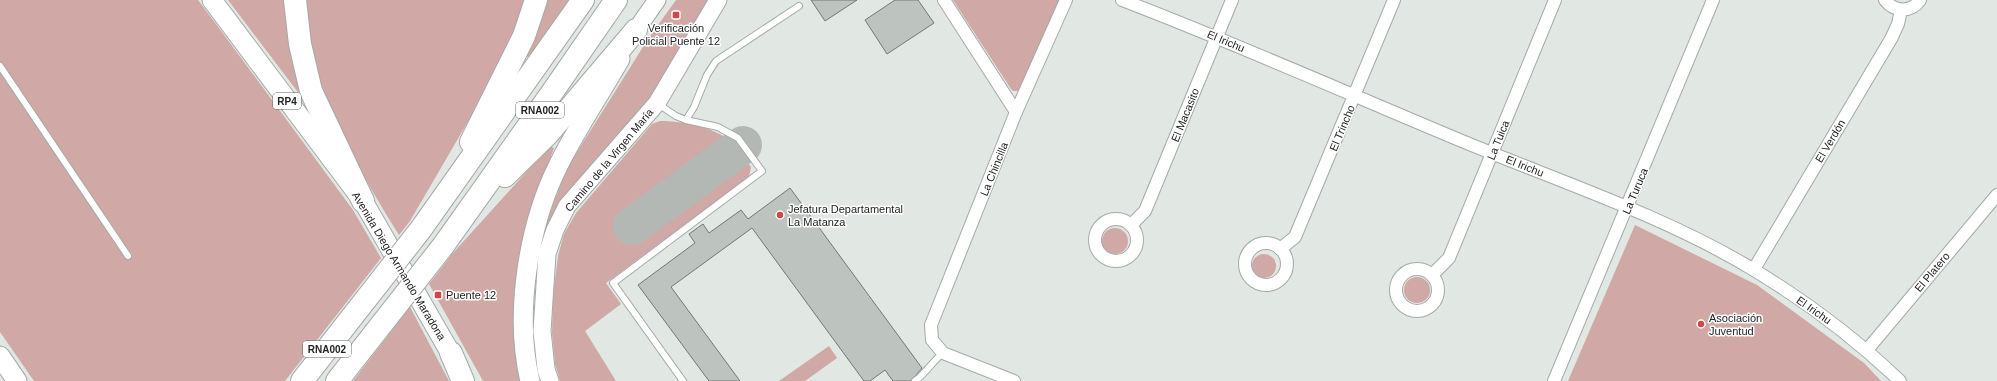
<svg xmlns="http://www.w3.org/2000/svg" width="1997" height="381" viewBox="0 0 1997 381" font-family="Helvetica,sans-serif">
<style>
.green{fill:#d0a8a5}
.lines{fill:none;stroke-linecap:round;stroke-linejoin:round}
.taxiway{stroke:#b4b8b5;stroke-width:38}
.building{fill:#bdc3bf;stroke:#737875}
.lane-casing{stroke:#a4aaa7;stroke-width:8}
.street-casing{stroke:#a4aaa7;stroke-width:14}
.secondary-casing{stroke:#a4aaa7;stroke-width:19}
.primary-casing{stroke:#a4aaa7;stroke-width:21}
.highway-casing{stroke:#a4aaa7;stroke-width:24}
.lane{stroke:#fff;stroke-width:6}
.street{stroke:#fff;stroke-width:12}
.secondary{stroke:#fff;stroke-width:17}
.primary{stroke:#fff;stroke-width:19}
.highway{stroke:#fff;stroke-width:22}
.highway-bridge-casing{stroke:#a4aaa7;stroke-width:24;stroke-linecap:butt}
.highway-bridge{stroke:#fff;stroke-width:22}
.poi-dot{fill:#d54546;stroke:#fff;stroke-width:1.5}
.labels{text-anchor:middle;stroke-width:3;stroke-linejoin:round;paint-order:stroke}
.shield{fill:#fff;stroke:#646665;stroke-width:1}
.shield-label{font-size:10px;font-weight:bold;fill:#222423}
.poi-label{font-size:11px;fill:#222423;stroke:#fff;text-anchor:start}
.street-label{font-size:11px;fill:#222423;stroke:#fff}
</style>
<rect width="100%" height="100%" fill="#e1e7e3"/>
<g class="green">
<polygon points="0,0 198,0 216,24 353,210 381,258 285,381 34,381 0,332"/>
<polygon points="228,0 286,0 302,93 300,94 297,91"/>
<path d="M303,0h226l-10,34 -109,187 -11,14c-34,-55 -76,-126 -91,-189 -3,-15 -3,-31 -5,-46z"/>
<polygon points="542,0 569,0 540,44 528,57 526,56"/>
<polygon points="676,0 708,0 651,99 552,217 544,235 549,215 567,168 648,39"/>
<polygon points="953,0 1059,0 1021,88 1017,91 1013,91 1011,89"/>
<path d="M660,121c23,0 54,6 72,21 7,6 13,18 19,25l-2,10 -143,106 15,21 -36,27 31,50h-56l-5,-17 -3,-31 1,-38 5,-39 6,-22 12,-21 76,-89z"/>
<polygon points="552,147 554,148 539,189 514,321 516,358 521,381 483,381 429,284 453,253 548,148"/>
<polygon points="1635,225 1757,285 1864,363 1881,381 1568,381"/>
<circle cx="1115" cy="241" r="13"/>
<circle cx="1264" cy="266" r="12"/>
<circle cx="1417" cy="290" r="13"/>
<polygon points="410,307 449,381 353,381"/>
<polygon points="829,346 837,358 805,381 779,381"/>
</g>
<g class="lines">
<polyline class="taxiway" points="632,226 743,145"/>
</g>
<g class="building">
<polygon points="811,0 857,0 825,21"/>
<polygon points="895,0 918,0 934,23 887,54 865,20"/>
<polygon points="790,188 922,368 911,381 893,381 885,370 870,381 864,381 752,228 671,287 740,381 709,381 638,285 695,243 689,234 703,224 709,233 741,210 748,219"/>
</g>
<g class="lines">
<defs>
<g id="lane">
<polyline points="0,66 128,256"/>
<polyline points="658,104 676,116 686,120 718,127 738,138 762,171 613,283 683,381"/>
<polyline points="686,120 694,107 707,75 716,61 799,6"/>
<path d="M915,381c11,-8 17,-19 28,-28"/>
</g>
<g id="street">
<polyline points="944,0 1016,112"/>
<path d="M1122,0c115,44 227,94 340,141 96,40 203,75 292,129 53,32 102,69 146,111"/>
<path d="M1885,0c9,12 26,13 35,0"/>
<circle cx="1116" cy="240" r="21"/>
<polyline points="1131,225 1145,211 1232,0"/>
<circle cx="1266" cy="264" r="21"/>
<polyline points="1280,249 1295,237 1394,0"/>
<polyline points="1754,269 1891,39 1898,24 1901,10"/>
<circle cx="1417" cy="290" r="21"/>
<polyline points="1432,275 1449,258 1555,0"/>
<polyline points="1867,350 1997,195"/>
<polyline points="1014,381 943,353 932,340 931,325 1016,112 1066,0"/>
<polyline points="1554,381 1713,0"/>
</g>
<g id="secondary">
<polyline points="636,30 657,0"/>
<polyline points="550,381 546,369 542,331 547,254 555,230 567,206 657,103 718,0"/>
</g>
<g id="primary">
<polyline points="212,0 363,201 458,366"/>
<polyline points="0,356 17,381"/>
<path d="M530,381c-16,-66 -2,-156 29,-217 18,-36 41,-70 61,-105"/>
</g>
<g id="highway">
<polyline points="295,0 300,44 311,91 363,201"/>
<polyline points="471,142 524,36 536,0"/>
<polyline points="505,176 547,135 636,30"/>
<polyline points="421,229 583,0"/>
<polyline points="443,246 551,94 616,0"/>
<polyline points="451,353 463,381"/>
<polyline points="302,381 352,317"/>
<polyline points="337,381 374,334"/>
</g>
</defs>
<use href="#lane" class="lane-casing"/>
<use href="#street" class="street-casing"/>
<use href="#secondary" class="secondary-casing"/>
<use href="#primary" class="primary-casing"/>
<use href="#highway" class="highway-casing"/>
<use href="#lane" class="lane"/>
<use href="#street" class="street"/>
<use href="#secondary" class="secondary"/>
<use href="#primary" class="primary"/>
<use href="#highway" class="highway"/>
<defs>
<g id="highway-bridge">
<polyline points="352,317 421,229"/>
<polyline points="374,334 443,246"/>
</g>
</defs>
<use href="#highway-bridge" class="highway-bridge-casing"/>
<use href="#highway-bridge" class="highway-bridge"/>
</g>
<g class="poi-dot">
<rect x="672" y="11" width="8" height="8" rx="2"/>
<circle cx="780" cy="215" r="4"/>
<rect x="434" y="291" width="8" height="8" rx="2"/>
<circle cx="1701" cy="324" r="4"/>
</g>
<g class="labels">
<g class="shield">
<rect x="273" y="93" width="28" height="16" rx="3"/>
<rect x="516" y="102" width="48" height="16" rx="3"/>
<rect x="303" y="341" width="48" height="16" rx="3"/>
</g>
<g class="shield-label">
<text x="287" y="105">RP4</text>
<text x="540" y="114">RNA002</text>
<text x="327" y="353">RNA002</text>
</g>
<g class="poi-label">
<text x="676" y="32" text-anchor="middle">Verificación<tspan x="676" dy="13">Policial Puente 12</tspan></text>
<text x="788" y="213">Jefatura Departamental<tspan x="788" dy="13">La Matanza</tspan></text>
<text x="446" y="299">Puente 12</text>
<text x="1709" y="322">Asociación<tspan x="1709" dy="13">Juventud</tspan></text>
</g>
<g class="street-label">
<text transform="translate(1226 41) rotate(23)" y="4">El Irichu</text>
<text transform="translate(1185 115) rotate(-68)" y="4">El Macasito</text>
<text transform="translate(1342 128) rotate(-67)" y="4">El Trincho</text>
<text transform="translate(1498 140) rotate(-68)" y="4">La Tuica</text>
<text transform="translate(1830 141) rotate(-59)" y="4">El Verdón</text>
<text transform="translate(609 160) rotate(-50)" y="4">Camino de la Virgen María</text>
<text transform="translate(1525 166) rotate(22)" y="4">El Irichu</text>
<text transform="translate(994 169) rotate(-68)" y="4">La Chincilla</text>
<text transform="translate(1635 191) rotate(-67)" y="4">La Turuca</text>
<text transform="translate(399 266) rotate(59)" y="4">Avenida Diego Armando Maradona</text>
<text transform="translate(1932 272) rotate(-50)" y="4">El Platero</text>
<text transform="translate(1814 310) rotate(35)" y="4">El Irichu</text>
</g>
</g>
</svg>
